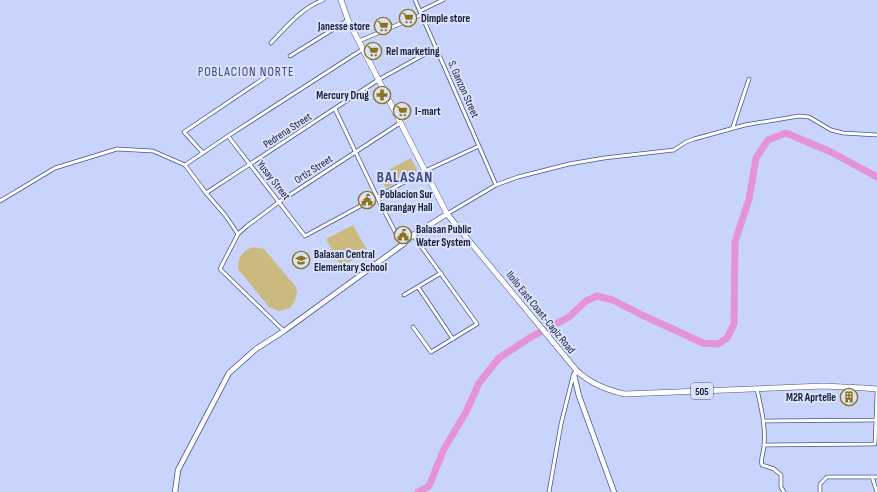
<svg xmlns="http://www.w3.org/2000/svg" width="877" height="492" viewBox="0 0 877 492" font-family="'Sofia Sans Condensed',sans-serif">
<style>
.green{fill:#cbba80}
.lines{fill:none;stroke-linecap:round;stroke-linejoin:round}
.river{stroke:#e494d6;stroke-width:7}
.street-casing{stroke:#48548d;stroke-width:4.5}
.secondary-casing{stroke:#48548d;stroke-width:6}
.primary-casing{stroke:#48548d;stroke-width:6}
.street{stroke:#fff;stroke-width:3}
.secondary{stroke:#fff;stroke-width:4.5}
.primary{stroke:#fff;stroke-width:5}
.labels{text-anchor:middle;stroke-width:4;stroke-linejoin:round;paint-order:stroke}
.shield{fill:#dae2fd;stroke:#515770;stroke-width:1}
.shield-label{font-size:10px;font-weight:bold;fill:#161b33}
.poi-label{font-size:11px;font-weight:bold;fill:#161b33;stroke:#dae2fd;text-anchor:start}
.street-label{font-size:11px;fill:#161b33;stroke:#dae2fd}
.quarter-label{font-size:13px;letter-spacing:1px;fill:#3c477f;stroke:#dae2fd}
.district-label{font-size:15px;font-weight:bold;letter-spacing:1px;fill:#3c477f;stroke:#dae2fd}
</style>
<rect width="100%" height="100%" fill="#c9d4fc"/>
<g class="green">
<polygon points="411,158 418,172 386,188 379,175"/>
<polygon points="353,225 368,252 341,266 326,239"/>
<path d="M253,247l11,2 32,38 1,6 -3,10 -4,5 -11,3 -10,-4 -31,-38c0,-12 4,-18 15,-22z"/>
</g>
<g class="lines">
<polyline class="river" points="418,492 429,486 444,449 466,412 479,383 499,358 531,337 569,317 586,301 597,296 613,300 642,315 703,343 718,344 727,338 734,324 735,242 749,199 756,158 768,140 786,133 831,152 877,177"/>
<defs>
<g id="street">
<polyline points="415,0 496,185"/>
<polyline points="420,11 443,0"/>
<polyline points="359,41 421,15"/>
<path d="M271,43c15,-16 32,-36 52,-43"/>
<polyline points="290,56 348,20"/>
<polyline points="335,109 377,197 402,245"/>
<polyline points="733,127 749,79"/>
<polyline points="228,136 305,236 425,171 479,146"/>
<polyline points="203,153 184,132 279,68"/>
<polyline points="185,165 228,136 363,49"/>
<polyline points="206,193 378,80 436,48"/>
<polyline points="0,201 55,168 117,149 153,151 185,165 206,193 225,215 238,234"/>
<polyline points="447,214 496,185 518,177 569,164 604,158 674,150 686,142 694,139 745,125 799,116 809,117 831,130 843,133 877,135"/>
<polyline points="418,287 453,339"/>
<polyline points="404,295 441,273"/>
<polyline points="413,327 431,352 477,324 413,235"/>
<polyline points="284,331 220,269 238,234 247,226 279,202 400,123"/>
<path d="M757,389c4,19 9,37 7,57 0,6 -4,13 -2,19l12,4 7,6v12l3,5"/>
<polyline points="764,421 876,420 877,392"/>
<polyline points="764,445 875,444 876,420"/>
<polyline points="872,477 877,492"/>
<polyline points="549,492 561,424 573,376"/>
<polyline points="820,492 820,484 827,477 877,477"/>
</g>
<g id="secondary">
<polyline points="577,371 574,375 579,396 614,492"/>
<polyline points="175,492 178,470 229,373 256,349 284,331 402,245 413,235 447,214"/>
</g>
<path id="primary" d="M341,0l7,20 99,194 130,157c14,13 29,19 48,23l198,-8 41,2 13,1"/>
</defs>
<use href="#street" class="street-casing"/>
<use href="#secondary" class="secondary-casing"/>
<use href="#primary" class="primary-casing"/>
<use href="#street" class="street"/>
<use href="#secondary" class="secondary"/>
<use href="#primary" class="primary"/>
</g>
<defs>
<symbol id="supermarket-ring" viewBox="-11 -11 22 22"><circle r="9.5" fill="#dae2fd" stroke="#8c7418" stroke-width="1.5"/><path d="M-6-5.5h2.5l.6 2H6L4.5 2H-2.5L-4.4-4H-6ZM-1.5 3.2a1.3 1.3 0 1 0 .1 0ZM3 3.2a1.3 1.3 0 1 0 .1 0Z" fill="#8c7418"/></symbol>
<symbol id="pharmacy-ring" viewBox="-11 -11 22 22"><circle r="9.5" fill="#dae2fd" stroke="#8c7418" stroke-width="1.5"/><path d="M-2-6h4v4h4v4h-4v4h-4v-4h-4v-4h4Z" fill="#8c7418"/></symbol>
<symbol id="civic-ring" viewBox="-11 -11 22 22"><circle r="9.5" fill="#dae2fd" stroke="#8c7418" stroke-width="1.5"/><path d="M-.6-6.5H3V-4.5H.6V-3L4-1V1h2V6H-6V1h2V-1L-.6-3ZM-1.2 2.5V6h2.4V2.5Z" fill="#8c7418"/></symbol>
<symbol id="school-ring" viewBox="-11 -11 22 22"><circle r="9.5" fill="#dae2fd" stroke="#8c7418" stroke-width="1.5"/><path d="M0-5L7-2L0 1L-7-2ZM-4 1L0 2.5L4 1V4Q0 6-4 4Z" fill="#8c7418"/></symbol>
<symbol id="building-ring" viewBox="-11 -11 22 22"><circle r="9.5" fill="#dae2fd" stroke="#8c7418" stroke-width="1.5"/><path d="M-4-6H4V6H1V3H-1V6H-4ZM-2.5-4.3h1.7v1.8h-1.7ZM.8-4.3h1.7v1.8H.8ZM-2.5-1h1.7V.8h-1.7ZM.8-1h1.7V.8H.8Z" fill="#8c7418"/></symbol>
</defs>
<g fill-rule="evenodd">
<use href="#supermarket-ring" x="398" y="8" width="20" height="20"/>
<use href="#supermarket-ring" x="373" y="16" width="20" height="20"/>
<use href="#supermarket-ring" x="363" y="41" width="20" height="20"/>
<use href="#pharmacy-ring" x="372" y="85" width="20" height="20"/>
<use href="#supermarket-ring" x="392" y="101" width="20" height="20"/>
<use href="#civic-ring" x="357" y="190" width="20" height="20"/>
<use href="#civic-ring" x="393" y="225" width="20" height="20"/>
<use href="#school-ring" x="291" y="250" width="20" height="20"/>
<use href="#building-ring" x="839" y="387" width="20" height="20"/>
</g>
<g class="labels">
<rect class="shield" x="691" y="383" width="22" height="16" rx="3"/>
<g class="shield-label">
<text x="702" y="395">505</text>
</g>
<g class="poi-label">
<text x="421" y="22">Dimple store</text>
<text x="370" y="30" text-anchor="end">Janesse store</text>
<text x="386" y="55">Rel marketing</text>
<text x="369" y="99" text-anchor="end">Mercury Drug</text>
<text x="415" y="115">I-mart</text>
<text x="380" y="198">Poblacion Sur<tspan x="380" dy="13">Barangay Hall</tspan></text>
<text x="416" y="233">Balasan Public<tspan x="416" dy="13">Water System</tspan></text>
<text x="314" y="258">Balasan Central<tspan x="314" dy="13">Elementary School</tspan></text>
<text x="836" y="401" text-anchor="end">M2R Aprtelle</text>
</g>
<g class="street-label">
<text transform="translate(464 89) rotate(66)" y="4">S. Ganzon Street</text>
<text transform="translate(287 130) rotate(-33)" y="4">Pedrena Street</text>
<text transform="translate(313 169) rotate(-33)" y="4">Ortiz Street</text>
<text transform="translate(274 180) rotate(52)" y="4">Yusay Street</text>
<text transform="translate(541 312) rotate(51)" y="4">Iloilo East Coast-Capiz Road</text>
</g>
<g class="quarter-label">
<text x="246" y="76">POBLACION NORTE</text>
</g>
<g class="district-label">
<text x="405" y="182">BALASAN</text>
</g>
</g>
</svg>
